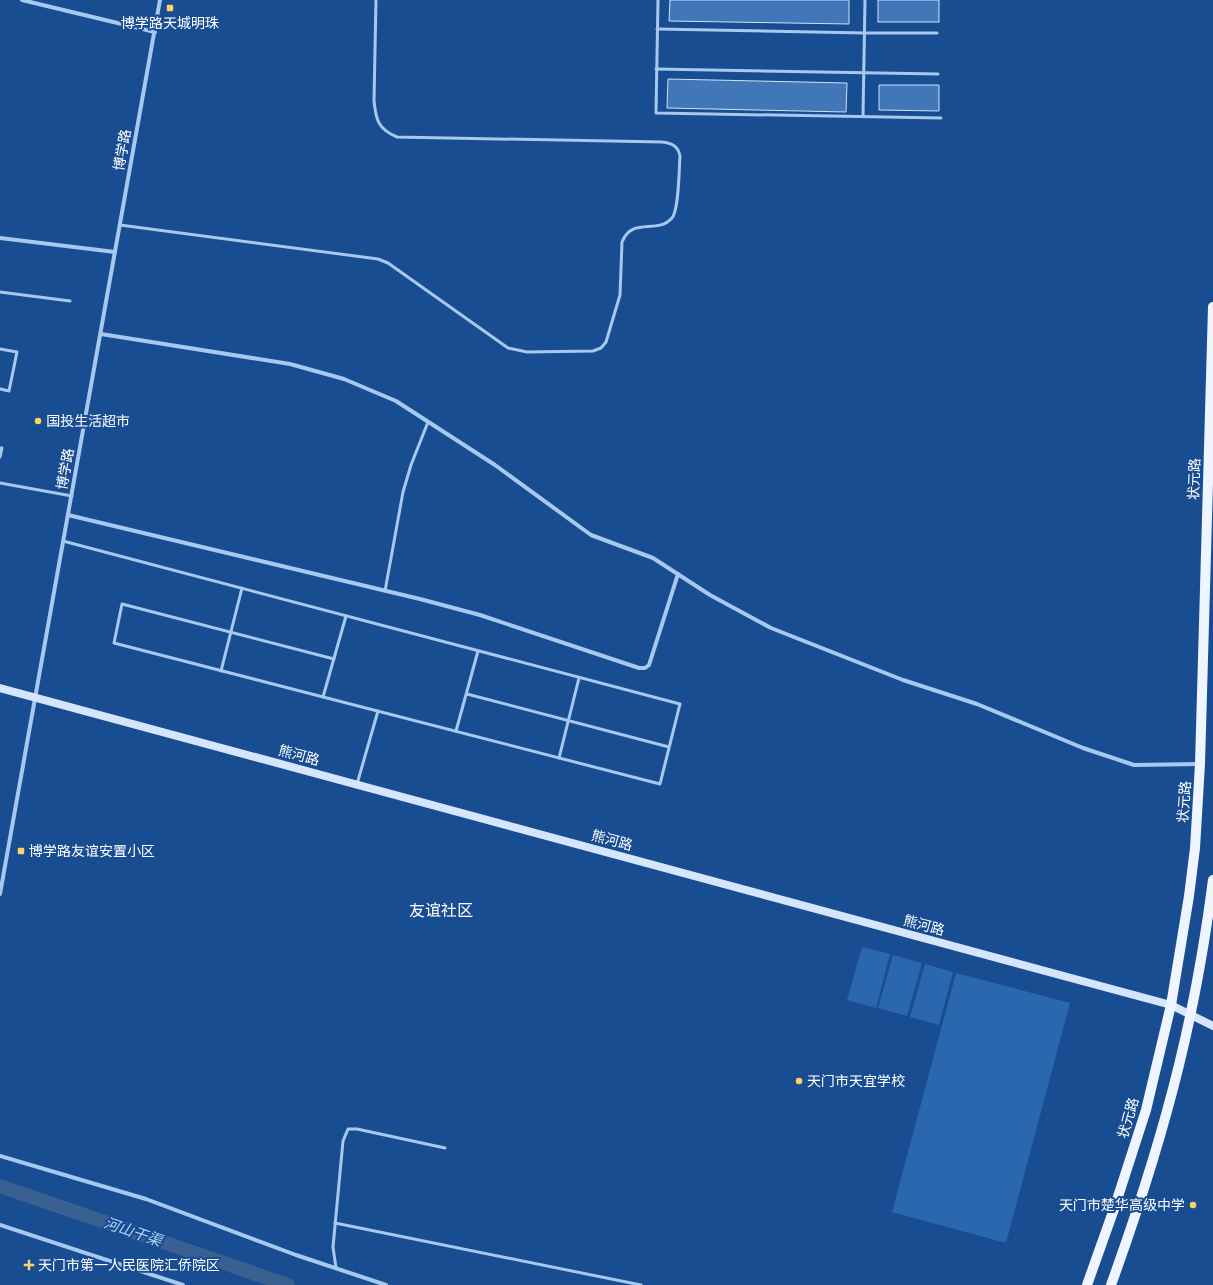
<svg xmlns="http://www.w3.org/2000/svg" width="1213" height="1285" viewBox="0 0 1213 1285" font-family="Montserrat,'Noto Sans SC',sans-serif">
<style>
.green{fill:#2b67af}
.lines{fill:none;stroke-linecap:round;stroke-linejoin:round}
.canal{stroke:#3a6091;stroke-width:14}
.building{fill:#4177b9;stroke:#cde2fb}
.lane{stroke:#a7c8ef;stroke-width:3}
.street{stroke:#a7c8ef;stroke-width:4}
.secondary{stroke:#d5e5fb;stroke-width:8}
.primary{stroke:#eff5ff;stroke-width:10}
.poi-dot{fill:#ffd265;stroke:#194d91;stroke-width:1.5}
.labels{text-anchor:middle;stroke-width:4;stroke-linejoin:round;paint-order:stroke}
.poi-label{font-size:14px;fill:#fff;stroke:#194d91;text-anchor:start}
.street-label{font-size:14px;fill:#fff;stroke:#194d91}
.water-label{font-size:15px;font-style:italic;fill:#b3d2f6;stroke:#194d91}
.quarter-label{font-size:16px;fill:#fff;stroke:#194d91}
</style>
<rect width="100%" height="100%" fill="#194d91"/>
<g class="green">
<polygon points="862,947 890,954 876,1008 847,1000"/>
<polygon points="893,955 922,963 907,1016 878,1008"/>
<polygon points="925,964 953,972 939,1025 910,1017"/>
<polygon points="956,973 1070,1003 1006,1243 892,1212"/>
</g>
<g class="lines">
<polyline class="canal" points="0,1186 288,1285"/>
</g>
<g class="building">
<polygon points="670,0 849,0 849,24 669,21"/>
<rect x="878" y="0" width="61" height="22"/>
<polygon points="668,79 847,83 846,112 667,108"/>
<polygon points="879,85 939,85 939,111 879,110"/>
</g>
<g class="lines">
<g class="lane">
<polyline points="658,0 656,113 941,118"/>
<polyline points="657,29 865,33 937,33"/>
<polyline points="656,69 938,74"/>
<polyline points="863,116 865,0"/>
<path d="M120,225l258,34 10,4 120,85 19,4 66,-1 8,-3 5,-6 14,-47 2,-53c10,-26 35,-7 50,-24 7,-8 7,-49 8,-62 -2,-10 -8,-13 -18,-14l-265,-5c-19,-8 -21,-17 -23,-36l2,-101"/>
<polyline points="0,292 70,301"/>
<polyline points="0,349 17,352 9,391 0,389"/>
<polyline points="0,448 2,448 0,457"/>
<polyline points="0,483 72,496"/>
<polyline points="63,541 680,704 660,784 114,643 122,604 334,659"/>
<polyline points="385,591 403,492 411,465 428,422"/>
<polyline points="221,671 242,588"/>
<polyline points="467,694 669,747"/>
<polyline points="323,697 346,616"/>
<polyline points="456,731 478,651"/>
<polyline points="559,758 579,678"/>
<polyline points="357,784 378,711"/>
<polyline points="335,1223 641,1285"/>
<polyline points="336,1268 333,1247 343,1141 348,1129 357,1129 445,1148"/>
</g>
<g class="street">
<polyline points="22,0 155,32"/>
<polyline points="0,238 115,252"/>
<polyline points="101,334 290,364 344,379 396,401 495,465 591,535 653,558 710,595 771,628 903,680 977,704 1083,748 1134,765 1199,764"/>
<polyline points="68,515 420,599 480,615 639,668 645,668 649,665 678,574"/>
<polyline points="0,894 160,0"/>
<polyline points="0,1156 146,1199 296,1255 386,1285"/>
<polyline points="0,1225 183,1285"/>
</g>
<polyline class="secondary" points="0,688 1171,1005 1213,1026"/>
<g class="primary">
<polyline points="1087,1285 1114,1209 1146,1110 1171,1005 1189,896 1195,848 1200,764 1213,307"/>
<path d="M1111,1285c26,-72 50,-146 68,-220 15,-61 26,-123 34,-185"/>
</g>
</g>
<g class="poi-dot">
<rect x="166" y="4" width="8" height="8" rx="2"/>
<circle cx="38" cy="421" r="4"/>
<rect x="17" y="847" width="8" height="8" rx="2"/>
<circle cx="799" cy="1081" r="4"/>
<circle cx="1193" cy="1205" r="4"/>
<path d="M27 1259h4v4h4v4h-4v4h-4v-4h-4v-4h4z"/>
</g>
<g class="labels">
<g class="poi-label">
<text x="170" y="28" text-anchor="middle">博学路天城明珠</text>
<text x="46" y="426">国投生活超市</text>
<text x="29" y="856">博学路友谊安置小区</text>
<text x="807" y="1086">天门市天宜学校</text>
<text x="1185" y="1210" text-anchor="end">天门市楚华高级中学</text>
<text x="38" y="1270">天门市第一人民医院汇侨院区</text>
</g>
<g class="street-label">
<text transform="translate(122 150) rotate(-80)" y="5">博学路</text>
<text transform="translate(65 469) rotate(-80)" y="5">博学路</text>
<text transform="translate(1194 479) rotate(-88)" y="5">状元路</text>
<text transform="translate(299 755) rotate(15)" y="5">熊河路</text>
<text transform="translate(1184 802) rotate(-86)" y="5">状元路</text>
<text transform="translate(612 840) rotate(15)" y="5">熊河路</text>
<text transform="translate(924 925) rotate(15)" y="5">熊河路</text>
<text transform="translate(1128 1118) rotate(-74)" y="5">状元路</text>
</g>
<g class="water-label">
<text transform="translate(133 1232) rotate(19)" y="5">河山干渠</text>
</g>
<g class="quarter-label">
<text x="441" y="916">友谊社区</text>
</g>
</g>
</svg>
